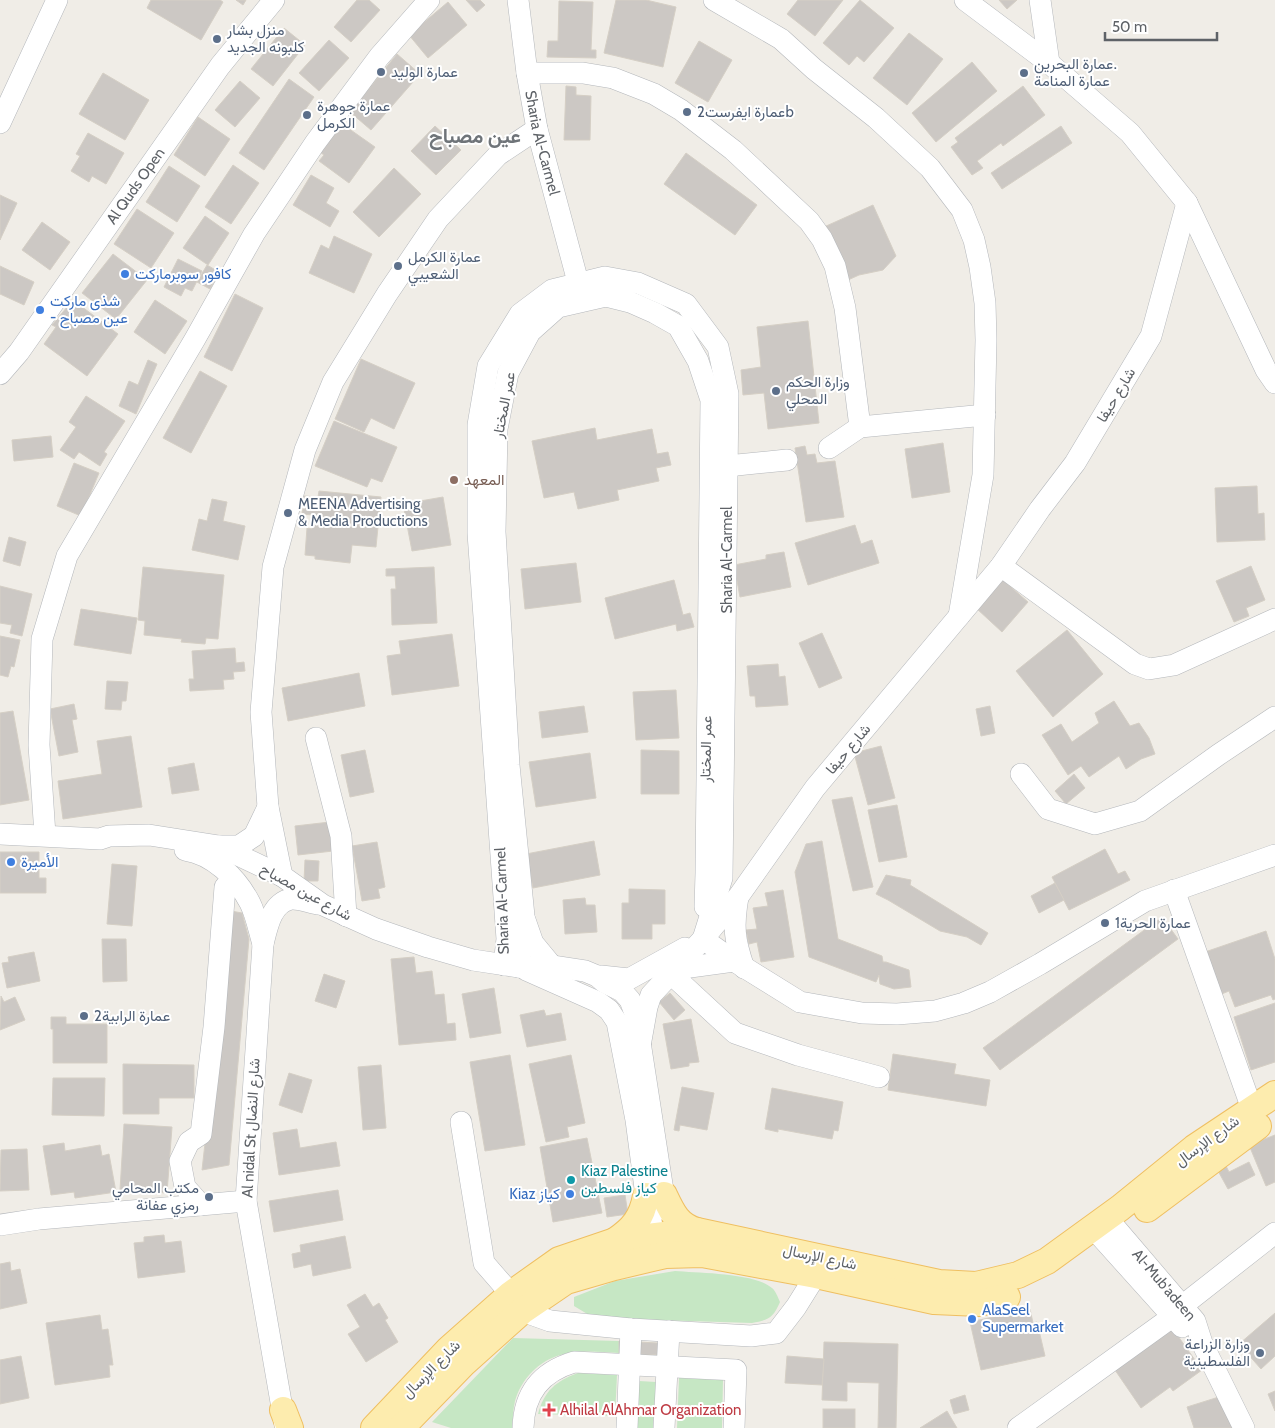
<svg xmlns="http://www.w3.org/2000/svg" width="1275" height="1428" viewBox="0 0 1275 1428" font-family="Cabin,Vazirmatn,sans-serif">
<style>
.green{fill:#c6e7c4}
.building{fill:#ccc8c4;stroke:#d5cfc5}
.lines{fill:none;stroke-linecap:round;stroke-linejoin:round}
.minor-casing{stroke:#b4b7bb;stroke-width:22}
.major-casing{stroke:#efbf61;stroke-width:28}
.minor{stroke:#fff;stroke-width:21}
.major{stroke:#fdecae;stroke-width:26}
.service-dot{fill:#5c6f8a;stroke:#fff;stroke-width:2}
.shop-dot{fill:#3f7fe0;stroke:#fff;stroke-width:2}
.education-dot{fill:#8d6e63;stroke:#fff;stroke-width:2}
.culture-dot{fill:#0f9aa8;stroke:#fff;stroke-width:2}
.health-dot{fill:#e0444e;stroke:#fff;stroke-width:2}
.labels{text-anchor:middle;stroke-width:4;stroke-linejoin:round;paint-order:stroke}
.service-label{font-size:15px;fill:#4e5e75;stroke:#fff;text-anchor:start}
.street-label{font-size:15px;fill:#5e6267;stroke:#fff}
.shop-label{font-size:15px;fill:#366cbe;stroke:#fff;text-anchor:start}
.education-label{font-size:15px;fill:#785e54;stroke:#fff;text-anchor:start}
.culture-label{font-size:15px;fill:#0d838f;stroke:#fff;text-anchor:start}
.health-label{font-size:15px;fill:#be3a42;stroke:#fff;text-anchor:start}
.district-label{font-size:20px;font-weight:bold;fill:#6f7479;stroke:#fff}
</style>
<rect width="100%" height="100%" fill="#f0ede7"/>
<g class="green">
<path d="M675,1271c23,2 80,2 97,17 4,3 6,10 8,14 -7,16 -11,18 -28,21l-158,-5 -20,-12v-9l41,-16z"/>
<path d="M513,1338l106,3v12c-31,-2 -63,-6 -87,19 -8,8 -14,18 -17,29 -2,8 -2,18 -3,27h-61l-19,-6z"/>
<path d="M578,1373l39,2 -2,41 -77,-2c6,-23 18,-33 40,-41z"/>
<polygon points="679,1378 723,1380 722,1428 677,1428"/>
<polygon points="639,1381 656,1382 653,1428 637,1428"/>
</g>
<g class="building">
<polygon points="151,0 220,0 223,2 201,40 147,8"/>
<polygon points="236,0 246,0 243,5"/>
<polygon points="357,0 369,0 380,10 351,42 334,27"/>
<polygon points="466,0 480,0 485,5 477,12"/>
<polygon points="616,0 646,0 676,7 663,67 604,53"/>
<polygon points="798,0 843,0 815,36 787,14"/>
<polygon points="860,0 894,28 864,62 857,56 849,65 823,43"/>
<polygon points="999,0 1017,0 1007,9"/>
<polygon points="559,1 593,2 591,50 596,50 596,58 547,57 548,41 558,41"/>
<polygon points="448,2 467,25 428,58 409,35"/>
<polygon points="284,28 305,45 273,86 251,69"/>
<polygon points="909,33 943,59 907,105 873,78"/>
<polygon points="329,40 349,58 319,91 299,73"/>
<polygon points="699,41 732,60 708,102 675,83"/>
<polygon points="397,54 420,74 371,130 350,112"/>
<polygon points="972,62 997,91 936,142 912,113"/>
<polygon points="103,73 149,100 125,140 79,114"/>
<polygon points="289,79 314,97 264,170 239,153"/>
<polygon points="240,81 260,98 235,127 215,110"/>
<polygon points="566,86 576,87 576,95 591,96 590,140 564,140"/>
<polygon points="1023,86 1045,115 1003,146 1001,143 977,161 983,168 972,175 951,147 958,142 955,138"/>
<polygon points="198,117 230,139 205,176 174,155"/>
<polygon points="338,121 375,147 349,183 319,161 324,155 317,150"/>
<polygon points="435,126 461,150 436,175 411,151"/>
<polygon points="1061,126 1072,143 1002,189 991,173"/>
<polygon points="88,133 124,153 106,184 92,176 89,182 71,171 80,156 76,154"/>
<polygon points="686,153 757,205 735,235 664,184"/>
<polygon points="233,165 259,183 231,224 205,207"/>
<polygon points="169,166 200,186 177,222 146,202"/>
<polygon points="394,168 421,194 379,237 353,212"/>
<polygon points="311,175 334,188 326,203 339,211 330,227 293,205"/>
<polygon points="0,195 17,203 0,240"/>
<polygon points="873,205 896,256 883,270 859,275 848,280 824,227"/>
<polygon points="137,209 174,233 151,268 114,244"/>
<polygon points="205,216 229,233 208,265 183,248"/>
<polygon points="42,222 70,242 50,270 22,250"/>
<polygon points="334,236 372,254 354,293 309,273 321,245 329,249"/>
<polygon points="113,254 147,280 116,319 82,293"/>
<polygon points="178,259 202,271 192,291 185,288 181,296 164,287"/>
<polygon points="207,265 219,272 210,289 197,282"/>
<polygon points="0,266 34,282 24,305 0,294"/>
<polygon points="235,294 263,308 232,371 204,357"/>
<polygon points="73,300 118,334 87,376 44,344 56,327 52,325"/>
<polygon points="155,300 187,321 165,354 134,332"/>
<polygon points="808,321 819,423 768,429 764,393 743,395 741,370 761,367 757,327"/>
<polygon points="361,359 415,383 394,429 371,418 364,432 335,419"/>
<polygon points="148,360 157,364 136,414 119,406 129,381 138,385"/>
<polygon points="200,371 227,386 191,453 163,438"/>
<polygon points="86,396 125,421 104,452 107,454 100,466 79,452 74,459 60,450 76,427 69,422"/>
<polygon points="334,421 397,447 382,482 371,478 367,487 315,466"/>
<polygon points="595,428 597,440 652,429 657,454 668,452 671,465 656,468 659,481 617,490 619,500 578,509 574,492 544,498 532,441"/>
<polygon points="51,436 53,457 14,461 12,440"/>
<polygon points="943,443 950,492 912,498 905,449"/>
<polygon points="805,446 807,455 815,454 817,463 835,461 844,517 806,522 795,448"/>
<polygon points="74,463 99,473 81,516 57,506"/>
<polygon points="1257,486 1258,514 1264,513 1265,540 1217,542 1215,488"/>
<polygon points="319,491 381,497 376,547 352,545 350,563 315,559 315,556 305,555 307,528 312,529 313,515 302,514 304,496 318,497"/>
<polygon points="443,497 451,545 412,551 403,504"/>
<polygon points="212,499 227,502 223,521 245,526 238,560 192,550 199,519 207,521"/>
<polygon points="855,525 861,544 872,540 879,563 808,585 795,543"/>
<polygon points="9,537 26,542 20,566 3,561"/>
<polygon points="784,552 791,587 740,597 734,565 766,559 766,555"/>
<polygon points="576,563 581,602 525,609 521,569"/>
<polygon points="1251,566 1265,600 1246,608 1249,616 1234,622 1216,581"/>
<polygon points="143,567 224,575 218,639 206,638 205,644 181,642 182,639 144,635 145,621 138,620"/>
<polygon points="434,567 437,623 392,625 391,589 396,589 395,576 386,576 386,569"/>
<polygon points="1002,579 1028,602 1002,632 976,608"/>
<polygon points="674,580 683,615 690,613 694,627 677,631 676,624 615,639 605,598"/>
<polygon points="0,586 32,594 22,636 10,633 12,625 0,623"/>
<polygon points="81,609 137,618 131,654 74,645"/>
<polygon points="1067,630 1103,674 1053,717 1016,671"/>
<polygon points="822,633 842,678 819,688 799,643"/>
<polygon points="452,634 459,686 392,695 387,656 401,654 399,641"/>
<polygon points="0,636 20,640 14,667 11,666 8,677 0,675"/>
<polygon points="235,648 236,663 244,662 245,671 233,672 234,679 223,680 224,689 190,691 189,679 194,679 192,651"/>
<polygon points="778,664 779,677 785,676 788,705 756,707 755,696 750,696 747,666"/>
<polygon points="359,673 365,706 288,721 282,688"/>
<polygon points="107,681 128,682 126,701 122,701 121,710 105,709"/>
<polygon points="676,690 679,738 636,740 633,692"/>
<polygon points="1114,701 1130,726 1139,723 1149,738 1155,754 1141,759 1126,769 1119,756 1089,777 1081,766 1068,775 1042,735 1061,724 1072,742 1099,723 1095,713"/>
<polygon points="74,704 77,719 72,720 78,752 59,756 50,709"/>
<polygon points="584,706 588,732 542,738 539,712"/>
<polygon points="990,706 995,733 981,736 976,709"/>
<polygon points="13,711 29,800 0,805 0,713"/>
<polygon points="131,736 142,807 63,819 58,781 102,774 97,741"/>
<polygon points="881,746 895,798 868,805 854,753"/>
<polygon points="365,750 374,792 350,797 341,755"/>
<polygon points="641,750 679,751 679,794 641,794"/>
<polygon points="590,753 596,798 536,807 529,762"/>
<polygon points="194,763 199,790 172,794 168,768"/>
<polygon points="1074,774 1085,788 1066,804 1055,791"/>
<polygon points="852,797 873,887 853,891 832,800"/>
<polygon points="897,805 907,857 879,862 868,810"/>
<polygon points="330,822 333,851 298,855 295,826"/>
<polygon points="594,841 600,875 533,888 526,854"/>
<polygon points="822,841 838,939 882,956 883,962 886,962 909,970 911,987 894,989 880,984 879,975 876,982 809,957 795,872 806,844"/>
<polygon points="377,842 385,887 378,889 380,898 362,901 352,846"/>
<polygon points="1105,849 1118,874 1125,871 1130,880 1069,910 1052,877"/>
<polygon points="0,852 39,852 39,878 46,878 46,893 0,893"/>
<polygon points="305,860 319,861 318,881 304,881"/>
<polygon points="112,864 137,866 132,926 107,924"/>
<polygon points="886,875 911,880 910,885 988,933 981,945 967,937 940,931 888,900 876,894"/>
<polygon points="1055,883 1064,900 1039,913 1031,896"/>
<polygon points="629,889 665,890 665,924 652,924 652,939 622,939 622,903 629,903"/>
<polygon points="783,890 794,957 761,962 757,942 749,944 746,930 757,929 753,908 768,906 765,893"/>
<polygon points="585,898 586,905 595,905 597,932 565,934 563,900"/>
<polygon points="231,911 242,913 249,939 229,1165 202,1170"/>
<polygon points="1162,917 1178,939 1000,1070 983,1048"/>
<polygon points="1266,931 1275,959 1275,999 1273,1000 1271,995 1235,1007 1229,991 1219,995 1205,952"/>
<polygon points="102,939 126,939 127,981 103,982"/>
<polygon points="34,952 40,981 7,988 2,963 9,962 8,957"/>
<polygon points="414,957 416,973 432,971 435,995 444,994 447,1024 455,1023 456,1040 399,1045 391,959"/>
<polygon points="324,974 345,981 336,1008 315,1001"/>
<polygon points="494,988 501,1033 470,1038 462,994"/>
<polygon points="670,993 685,1010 674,1020 659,1002"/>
<polygon points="1,996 4,1002 15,997 25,1020 0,1030"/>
<polygon points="1275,1003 1275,1062 1251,1070 1234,1017"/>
<polygon points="544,1010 546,1016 561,1013 566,1040 527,1047 520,1015"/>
<polygon points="51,1017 66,1017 66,1024 107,1024 107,1063 53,1063 53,1029 51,1029"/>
<polygon points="691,1019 699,1062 689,1063 689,1066 671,1069 663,1024"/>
<polygon points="893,1054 956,1064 954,1074 990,1080 986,1106 888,1090"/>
<polygon points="510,1055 525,1145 485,1151 470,1062"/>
<polygon points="571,1055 585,1123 567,1127 569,1137 546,1142 529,1064"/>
<polygon points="123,1064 194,1065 194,1098 159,1098 159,1114 123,1114"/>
<polygon points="381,1065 386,1128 363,1130 358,1067"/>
<polygon points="289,1073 312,1080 302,1113 279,1105"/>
<polygon points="53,1078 105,1078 104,1116 52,1115"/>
<polygon points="682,1087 714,1093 707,1130 680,1125 679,1131 674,1130"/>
<polygon points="772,1088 843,1102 838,1131 834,1130 832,1139 778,1129 778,1132 765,1129"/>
<polygon points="124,1124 172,1127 167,1193 120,1190"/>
<polygon points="297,1129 300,1148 336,1142 340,1166 279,1175 273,1133"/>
<polygon points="1275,1135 1275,1182 1266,1186 1249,1145"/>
<polygon points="587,1138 602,1213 553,1222 540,1147"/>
<polygon points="64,1143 65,1151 100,1145 102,1156 109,1154 116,1192 75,1198 74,1192 51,1195 43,1146"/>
<polygon points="27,1149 29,1190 0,1191 1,1150"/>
<polygon points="1249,1162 1255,1175 1228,1189 1217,1169 1225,1164 1229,1172"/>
<polygon points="338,1190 343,1220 274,1232 269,1201"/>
<polygon points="625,1195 628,1214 607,1217 604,1198"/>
<polygon points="164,1235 165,1243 181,1241 185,1272 138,1278 134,1243 144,1242 144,1237"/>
<polygon points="345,1236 351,1268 313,1276 311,1264 294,1268 292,1254 301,1252 300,1245"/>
<polygon points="10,1262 11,1271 20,1269 27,1303 0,1309 0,1264"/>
<polygon points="365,1294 373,1307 379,1303 388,1318 385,1320 398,1342 366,1362 348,1334 360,1327 347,1305"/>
<polygon points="1030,1309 1033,1323 1037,1322 1045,1356 981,1370 970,1322"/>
<polygon points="1275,1313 1275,1356 1261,1369 1239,1344"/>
<polygon points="100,1315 102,1330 108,1329 113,1365 109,1365 110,1377 55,1385 46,1323"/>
<polygon points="1173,1329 1202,1370 1173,1391 1170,1387 1141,1408 1115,1370"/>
<polygon points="619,1341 677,1344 676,1356 619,1353"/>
<polygon points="824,1342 898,1344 896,1428 878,1428 879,1383 847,1382 847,1401 822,1400"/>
<polygon points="21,1356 29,1398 0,1404 0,1360"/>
<polygon points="787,1356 824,1359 822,1385 785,1383"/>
<polygon points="1275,1391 1275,1411 1268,1394"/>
<polygon points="965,1395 969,1410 954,1414 950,1400"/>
<polygon points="1222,1396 1232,1428 1194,1428 1187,1407"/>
<rect x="823" y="1409" width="32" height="19"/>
<polygon points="947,1411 957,1428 920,1428"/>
</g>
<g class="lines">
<defs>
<g id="minor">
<path id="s1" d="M518,0l9,73 10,56 45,168"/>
<polyline points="714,0 781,39 814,69 876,118 930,168 962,210 974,240 980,267 985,303 986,340 983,475 959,616"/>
<polyline points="965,0 1049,63 1130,133 1187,203 1266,370 1275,383"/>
<polyline points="1040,0 1049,63"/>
<polyline points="527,73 583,73 613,78 654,94 681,110 733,150 809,221 822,239 835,266 845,308 860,427"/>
<polyline points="0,123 57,0"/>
<path id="s2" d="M0,374l19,-22 201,-286 54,-66"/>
<polyline points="829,448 860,427 985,415"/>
<polyline points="715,471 727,466 787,460"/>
<polyline points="1001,566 1135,664 1149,669 1174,665 1275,619"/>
<polyline points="316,738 341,836 346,916"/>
<polyline points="1021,774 1048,809 1095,824 1140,811 1218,755 1275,717"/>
<polyline points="0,834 100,839 109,836 149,835 219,846 282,876 323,905 376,929 428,947 473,960 519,967 552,966 585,971 597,976 604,982 622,991 630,1000 636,1016 666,1210"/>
<polyline points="45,835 39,745 42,639 67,556 195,339 254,234 315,143 379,57 429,0"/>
<polyline points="219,846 239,846 254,836 268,807"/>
<path d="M185,850c28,4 52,28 65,53 6,12 9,28 13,41"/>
<polyline points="282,876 268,807 261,712 273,567 305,450 333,382 387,294 438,219 498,155 537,129"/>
<polyline points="1174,890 1252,1109"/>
<path d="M738,897c-5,29 -4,42 6,71"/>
<polyline points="525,920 533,943 552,966"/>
<polyline points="703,939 734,961 800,1002 862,1013 897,1014 935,1011 964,1003 990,992 1040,964 1145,901 1275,855"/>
<polyline points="504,965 507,939 478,533 478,425 488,366 520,314 552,290 605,277 638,283 686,304 718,347 728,394 722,878 703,939"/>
<polyline points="519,967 524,916 509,765 495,532 497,429 508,373 530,332 558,307 606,296 630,302 655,313 678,326 698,361 711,400 706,873 705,907"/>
<polyline points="526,970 598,1002 609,1010 617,1022 636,1120 646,1196 657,1251"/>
<polyline points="670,973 735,1033 798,1055 879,1077"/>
<polyline points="670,973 690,967 734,961"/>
<polyline points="601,976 629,979 685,948"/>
<polyline points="640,1046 647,1007 651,995 703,939 738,897 815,788 1001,566 1040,509 1075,463 1151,336 1187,203"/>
<polyline points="461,1122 484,1263 511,1294"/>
<polyline points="201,1205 185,1187 180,1161 189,1142 201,1134 214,1027 225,887"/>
<path id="s3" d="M1107,1218l88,103 7,22 42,85"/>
<polyline points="0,1225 39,1219 246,1201"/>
<polyline points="1093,1228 1182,1327"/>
<polyline points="522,1311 550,1321 631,1329 751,1336 776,1333 796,1307 816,1275"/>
<path d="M285,1425l-39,-224 17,-257c4,-16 8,-41 28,-45 8,-1 19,4 27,5"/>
<path d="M523,1428c1,-35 18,-56 51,-66l162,8 -2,58"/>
<polyline points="627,1428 631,1329"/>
<polyline points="664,1428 669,1331"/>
<polyline points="1018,1428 1172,1317 1182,1306 1275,1233"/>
</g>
<g id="major">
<path d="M664,1195c8,17 14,31 33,36"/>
<polyline points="1147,1209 1258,1126"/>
<path d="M615,1241c18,-12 27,-23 31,-45"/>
<polyline points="283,1410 290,1428"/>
<polyline points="374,1428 449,1349 511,1294 559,1260 615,1241 697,1231 939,1283 976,1285 1018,1275 1047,1261 1120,1208 1194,1148 1275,1094"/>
<polyline points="401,1428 464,1363 522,1311 566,1281 614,1267 665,1255 702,1254 816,1275 934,1301 979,1303 1007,1297"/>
</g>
</defs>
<use href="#minor" class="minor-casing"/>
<use href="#major" class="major-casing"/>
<use href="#minor" class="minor"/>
<use href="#major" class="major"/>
</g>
<g class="service-dot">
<circle cx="217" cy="39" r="5"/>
<circle cx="381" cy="72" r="5"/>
<circle cx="1024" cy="73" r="5"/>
<circle cx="687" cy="112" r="5"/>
<circle cx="307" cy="115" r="5"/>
<circle cx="398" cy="266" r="5"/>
<circle cx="776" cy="391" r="5"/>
<circle cx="288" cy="513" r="5"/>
<circle cx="1105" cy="923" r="5"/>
<circle cx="84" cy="1016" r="5"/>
<circle cx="209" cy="1197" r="5"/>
<circle cx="1260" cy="1353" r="5"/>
</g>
<g class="shop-dot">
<circle cx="125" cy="274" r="5"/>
<circle cx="40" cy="310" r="5"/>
<circle cx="11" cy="862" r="5"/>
<circle cx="570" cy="1194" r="5"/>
<circle cx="972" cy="1319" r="5"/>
</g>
<circle class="education-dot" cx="454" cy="480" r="5"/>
<circle class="culture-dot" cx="571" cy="1180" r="5"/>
<path class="health-dot" d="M546.5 1402.5h5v5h5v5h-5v5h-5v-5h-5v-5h5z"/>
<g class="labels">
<g class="service-label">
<text x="227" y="35">منزل بشار<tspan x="227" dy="17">كلبونه الجديد</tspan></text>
<text x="1034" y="69">عمارة البحرين.<tspan x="1034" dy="17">عمارة المنامة</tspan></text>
<text x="391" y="77">عمارة الوليد</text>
<text x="317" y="111">عمارة جوهرة<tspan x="317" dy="17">الكرمل</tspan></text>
<text x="697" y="117">عمارة ايفرست2b</text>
<text x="408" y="262">عمارة الكرمل<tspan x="408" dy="17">الشعيبي</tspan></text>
<text x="786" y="387">وزارة الحكم<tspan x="786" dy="17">المحلي</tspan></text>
<text x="298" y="509">MEENA Advertising<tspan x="298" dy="17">&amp; Media Productions</tspan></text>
<text x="1115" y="928">عمارة الحرية1</text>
<text x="94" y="1021">عمارة الرابية2</text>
<text x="199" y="1193" text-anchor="end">مكتب المحامي<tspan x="199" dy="17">رمزي عفانة</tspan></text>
<text x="1250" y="1349" text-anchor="end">وزارة الزراعة<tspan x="1250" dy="17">الفلسطينية</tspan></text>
</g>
<g class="street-label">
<text dy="5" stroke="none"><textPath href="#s1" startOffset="145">Sharia Al-Carmel</textPath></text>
<text dy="5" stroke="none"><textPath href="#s2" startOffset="232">Al Quds Open</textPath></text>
<text transform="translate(1116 395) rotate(-59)" y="5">شارع حيفا</text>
<text transform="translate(504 405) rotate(-79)" y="5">عمر المختار</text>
<text transform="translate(727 560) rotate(-90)" y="5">Sharia Al-Carmel</text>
<text transform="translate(706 749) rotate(-89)" y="5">عمر المختار</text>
<text transform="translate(848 749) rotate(-50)" y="5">شارع حيفا</text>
<text transform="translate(306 892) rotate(29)" y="5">شارع عين مصباح</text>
<text transform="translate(502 901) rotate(-92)" y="5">Sharia Al-Carmel</text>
<text transform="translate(251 1128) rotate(-87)" y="5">Al nidal St شارع النضال</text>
<text transform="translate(1207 1141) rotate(-36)" y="5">شارع الإرسال</text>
<text transform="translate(820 1257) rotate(12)" y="5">شارع الإرسال</text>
<text dy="5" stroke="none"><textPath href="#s3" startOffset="88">Al-Mub'adeen</textPath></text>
<text transform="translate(431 1369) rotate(-45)" y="5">شارع الإرسال</text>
</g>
<g class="shop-label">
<text x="135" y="279">كافور سوبرماركت</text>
<text x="50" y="306">شذى ماركت<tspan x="50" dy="17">- عين مصباح</tspan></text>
<text x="21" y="867">الأميرة</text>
<text x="560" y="1199" text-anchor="end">Kiaz كياز</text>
<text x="982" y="1315">AlaSeel<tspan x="982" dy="17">Supermarket</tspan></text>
</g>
<g class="education-label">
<text x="464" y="485">المعهد</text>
</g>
<g class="culture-label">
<text x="581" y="1176">Kiaz Palestine<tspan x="581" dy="17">كياز فلسطين</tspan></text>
</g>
<g class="health-label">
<text x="560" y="1415">Alhilal AlAhmar Organization</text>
</g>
<g class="district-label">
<text x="475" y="143">عين مصباح</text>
</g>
</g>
<path d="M1105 32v8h112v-8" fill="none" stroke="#5e6267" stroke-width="2.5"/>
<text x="1112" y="32" font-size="15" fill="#5e6267" stroke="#ffffff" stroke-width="4" paint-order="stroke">50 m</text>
</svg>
